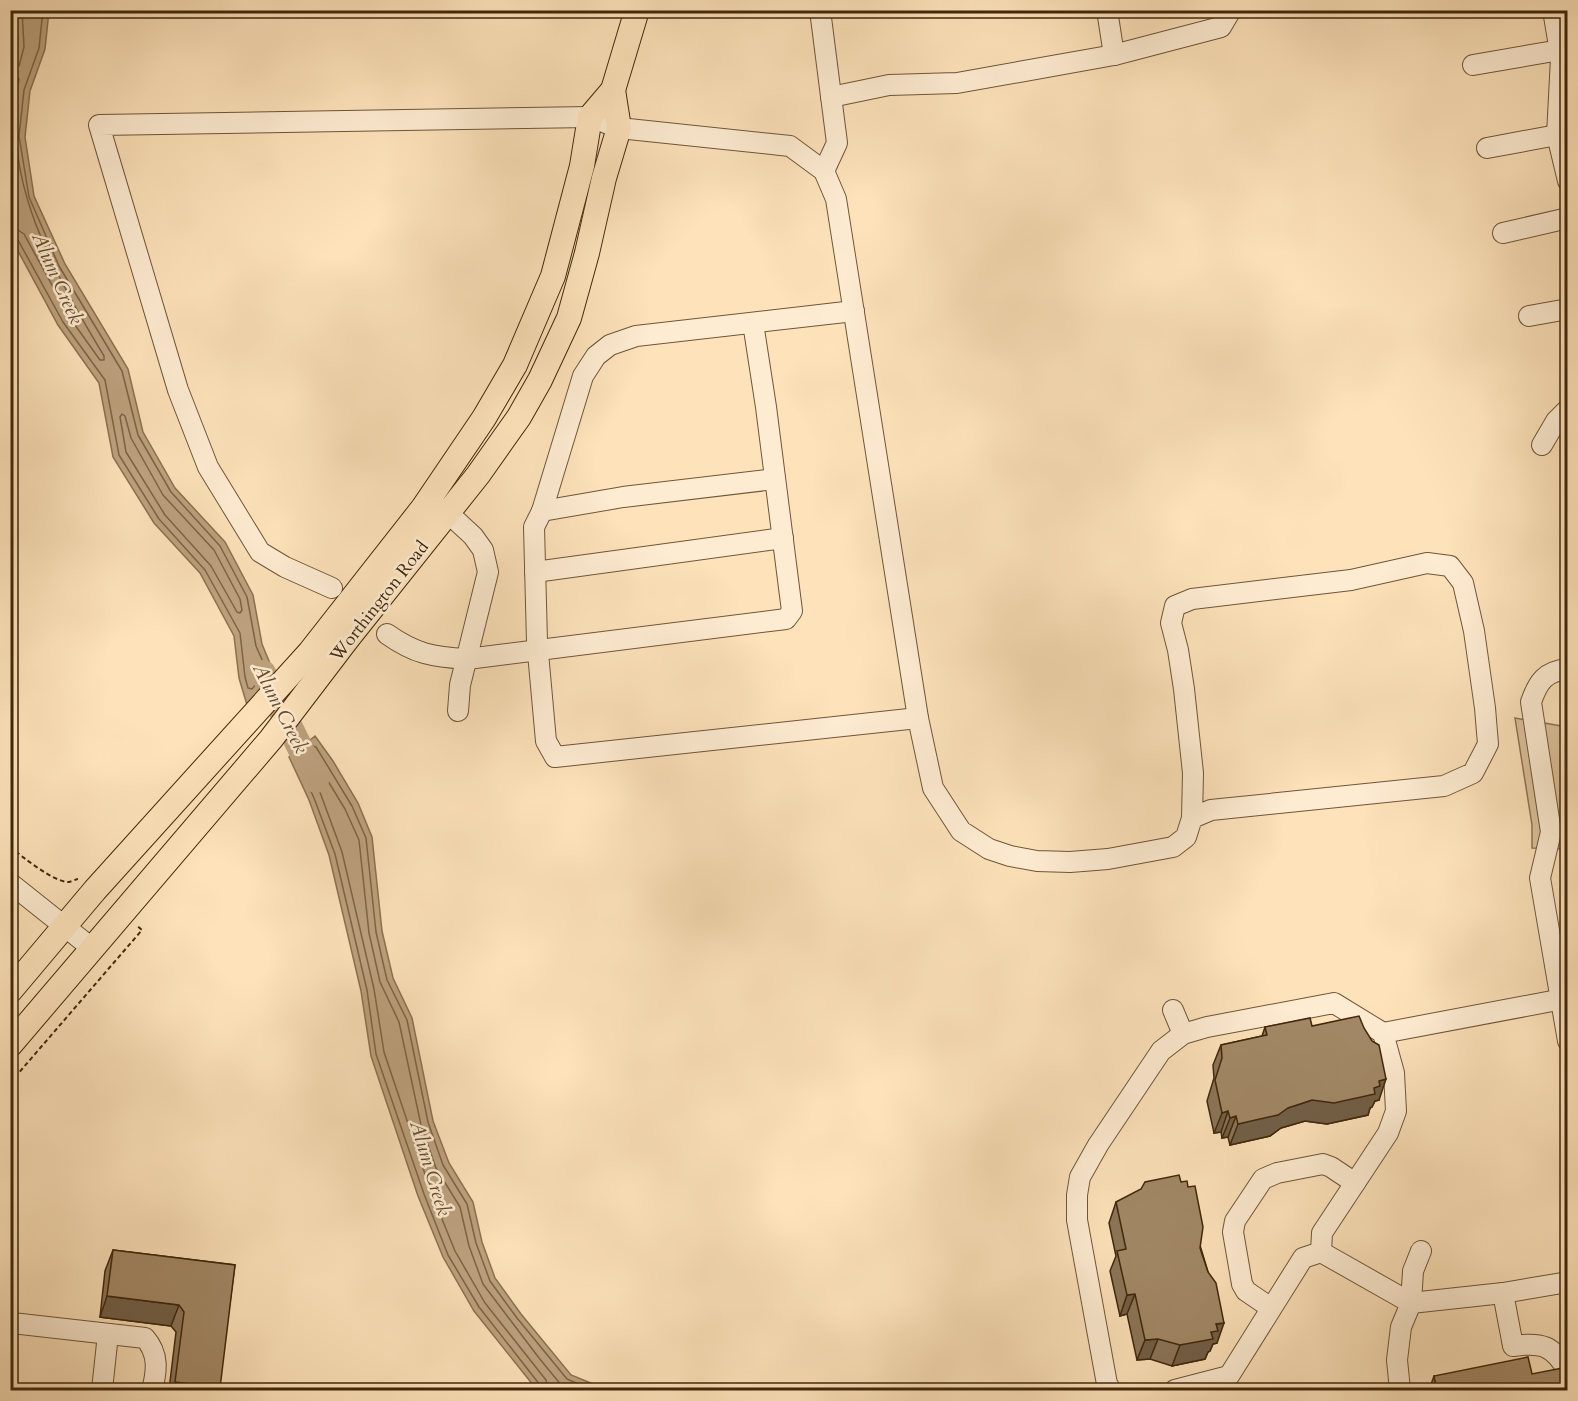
<svg xmlns="http://www.w3.org/2000/svg" width="1578" height="1401" viewBox="0 0 1578 1401" font-family="Cardo,serif">
<style>
.green{fill:#ddc29c;stroke:#8e7454;stroke-width:1.5}
.water{fill:#bda27e;stroke:#8b7150;stroke-width:1.5}
.lines{fill:none;stroke-linecap:round;stroke-linejoin:round}
.shore{stroke:#7e6444;stroke-width:1.5}
.river{stroke:#bda27e;stroke-width:26}
.minor-casing{stroke:#6f5637;stroke-width:22}
.major-casing{stroke:#40270b;stroke-width:26}
.path{stroke:#40270b;stroke-width:2;stroke-dasharray:4.5 3;stroke-linecap:butt}
.minor{stroke:#feecd2;stroke-width:20}
.major{stroke:#fde2ba;stroke-width:24}
.wall{fill:#8b7558;stroke:#40270b;stroke-width:1.5}
.shaded-wall{fill:#715f47;stroke:#40270b;stroke-width:1.5}
.building{fill:#a28866;stroke:#40270b;stroke-width:1.5}
.labels{text-anchor:middle;stroke-width:5;stroke-linejoin:round;paint-order:stroke}
.street-label{font-size:18px;fill:#40270b;stroke:#feecd2}
.water-label{font-size:20px;font-style:italic;fill:#664c2e;stroke:#feecd2}
</style>
<rect width="100%" height="100%" fill="#fde2ba"/>
<filter id="stains"><feTurbulence type="fractalNoise" baseFrequency=".00333" numOctaves="4"/><feColorMatrix values="0 0 0 0 .2 0 0 0 0 .09 0 0 0 0 .02 0 0 0 .5 -.17"/></filter>
<radialGradient id="worn" r=".72"><stop offset=".6" stop-color="#630" stop-opacity="0"/><stop offset="1" stop-color="#630" stop-opacity=".3"/></radialGradient>
<polygon class="green" points="1515,718 1567,727 1567,849 1532,848 1532,825"/>
<g class="water">
<polygon points="16,11 49,11 45,49 30,91 25,137 34,196 65,264 128,369 143,432 175,488 225,542 253,595 262,644 274,673 247,705 239,678 234,636 200,573 154,523 113,457 99,383 58,325 11,238 10,73 18,46"/>
<polygon points="315,736 333,761 358,803 372,837 382,931 393,978 412,1018 433,1121 449,1163 473,1202 482,1242 495,1278 521,1314 571,1375 608,1390 537,1390 474,1311 443,1257 418,1196 371,1056 361,991 329,855 309,800 289,757"/>
</g>
<g class="lines">
<g class="shore">
<polyline points="10,69 19,66 24,47 22,10"/>
<path d="M10,77h7l2,2c-19,101 36,195 85,277v4h-4l-30,-42 -46,-84 -6,-4 -8,-1"/>
<polyline points="10,236 18,240 63,322 105,380 119,455 159,519 205,570 240,633 245,677 248,688 252,689 267,671 256,646 247,597 220,546 171,492 138,435 122,371 59,266 29,197 19,136 24,90 39,48 43,10"/>
<polygon points="122,414 125,416 131,438 163,495 214,550 240,599 242,610 240,613 237,612 211,566 165,515 126,452 120,417"/>
<polyline points="541,1390 540,1385 479,1307 448,1255 424,1194 376,1054 367,990 335,854 314,798 297,761 298,758 313,746 316,747 352,806 366,838 376,932 387,980 407,1020 428,1122 443,1165 467,1204 476,1243 490,1281 517,1318 567,1379 592,1390"/>
<polyline points="548,1390 546,1380 485,1303 455,1251 431,1192 384,1052 374,989 342,852 321,795 307,763 311,757 314,758 345,809 359,840 369,933 380,982 399,1022 421,1125 436,1168 460,1207 469,1246 483,1284 539,1358 562,1386 572,1390"/>
</g>
<polyline class="river" points="263,673 316,780"/>
<defs>
<g id="minor">
<polyline points="820,10 837,143 824,171"/>
<polyline points="1107,10 1114,55"/>
<polyline points="1553,10 1561,58 1557,135 1568,181"/>
<polyline points="1473,65 1560,50"/>
<polyline points="831,97 889,85 957,83 1114,55 1221,27 1231,10"/>
<polyline points="1487,148 1557,135"/>
<polyline points="1503,233 1568,218"/>
<polyline points="854,311 636,336 610,345 596,356 583,376 542,511 534,527 537,642 546,741 555,757 918,718"/>
<polyline points="1529,316 1568,309"/>
<polyline points="1542,445 1556,421 1568,409"/>
<polyline points="435,506 448,513 473,536 483,550 488,572 460,685 458,711"/>
<polyline points="542,511 623,497 775,479"/>
<polyline points="535,572 783,538"/>
<polyline points="332,588 285,567 260,552 208,467 178,390 99,125 590,117 619,128 790,146 824,171 836,199 918,718 933,788 961,831 989,849 1010,856 1037,861 1070,862 1108,859 1173,847 1186,837 1192,818 1211,810 1444,786 1473,773 1488,744 1485,708 1474,631 1463,583 1450,566 1427,563 1351,580 1192,599 1175,606 1171,623 1178,650 1184,689 1193,773 1192,818"/>
<path d="M387,634c28,20 46,23 80,25l319,-40 6,-8 -26,-204 -13,-84"/>
<path d="M1568,669c-23,2 -30,13 -37,33l20,130 -11,46 28,163"/>
<polyline points="10,883 93,949"/>
<polyline points="1173,1010 1183,1034"/>
<polyline points="1383,1033 1568,998"/>
<polyline points="1321,1252 1411,1303 1503,1293 1568,1282"/>
<path d="M1503,1293l10,53c28,-4 40,-1 55,25"/>
<polyline points="1271,1308 1246,1291 1242,1284 1233,1232 1235,1221 1263,1179 1277,1173 1323,1164 1331,1167 1355,1183"/>
<path d="M12,1323l133,15c14,16 12,33 7,52"/>
<polyline points="102,1390 108,1334"/>
<polyline points="1111,1390 1107,1384 1077,1220 1077,1195 1080,1177 1098,1145 1161,1051 1183,1034 1207,1027 1334,1003 1383,1033 1394,1073 1396,1111 1388,1133 1322,1233 1321,1252 1303,1258 1229,1376 1175,1390"/>
<polyline points="1400,1390 1397,1360 1401,1327 1411,1303 1413,1271 1421,1251"/>
</g>
<g id="major">
<polyline points="10,991 95,890 310,652 423,508 484,418 515,365 553,276 582,166 590,117 613,90 637,10"/>
<polyline points="10,1045 271,739 348,638 478,475 519,417 540,380 569,318 587,253 604,178 619,128 613,90"/>
</g>
</defs>
<use href="#minor" class="minor-casing"/>
<use href="#major" class="major-casing"/>
<g class="path">
<path d="M10,847c13,10 43,35 59,35 1,0 8,-3 9,-3"/>
<polyline points="10,1083 142,930 136,925"/>
</g>
<use href="#minor" class="minor"/>
<use href="#major" class="major"/>
</g>
<g class="wall">
<polygon points="1312,1026 1379,1100 1375,1101 1372,1107 1370,1108 1368,1115 1327,1124 1305,1121 1281,1128 1270,1136 1230,1145 1228,1137 1222,1138 1221,1132 1214,1133 1207,1101 1214,1078 1213,1065 1221,1045 1262,1036 1265,1027"/>
<polygon points="1181,1182 1208,1272 1217,1343 1213,1344 1210,1351 1208,1352 1205,1359 1172,1366 1150,1359 1137,1360 1127,1314 1120,1316 1110,1271 1116,1256 1109,1223 1116,1202"/>
<polygon points="113,1250 235,1265 218,1390 169,1390 176,1332 171,1326 100,1317 105,1271"/>
<polygon points="1532,1374 1568,1390 1429,1390 1434,1376"/>
</g>
<g class="shaded-wall">
<polygon points="1386,1079 1379,1100 1375,1101 1372,1107 1370,1108 1368,1115 1327,1124 1305,1121 1281,1128 1270,1136 1230,1145 1238,1124 1312,1100 1374,1088 1379,1081"/>
<polygon points="1228,1111 1221,1132 1214,1133 1222,1113"/>
<polygon points="1236,1116 1228,1137 1222,1138 1230,1118"/>
<polygon points="1135,1294 1127,1314 1120,1316 1127,1295"/>
<polygon points="107,1296 179,1305 171,1326 100,1317"/>
<polygon points="1224,1323 1217,1343 1213,1344 1210,1351 1208,1352 1205,1359 1172,1366 1180,1345 1216,1324"/>
<polygon points="1158,1339 1150,1359 1137,1360 1145,1340"/>
<polygon points="175,1382 220,1388 218,1390 172,1390"/>
</g>
<g class="building">
<polygon points="1359,1016 1364,1028 1372,1041 1379,1045 1386,1079 1379,1081 1380,1086 1374,1088 1375,1094 1334,1103 1312,1100 1288,1108 1278,1115 1238,1124 1236,1116 1230,1118 1228,1111 1222,1113 1215,1080 1222,1058 1221,1045 1267,1035 1265,1027 1310,1018 1312,1026"/>
<polygon points="1179,1175 1181,1182 1187,1181 1188,1187 1195,1186 1203,1227 1200,1248 1208,1272 1216,1283 1224,1323 1216,1324 1218,1331 1211,1332 1213,1339 1180,1345 1158,1339 1145,1340 1135,1294 1127,1295 1117,1251 1126,1249 1116,1202 1141,1189 1145,1182"/>
<polygon points="113,1250 235,1265 220,1388 175,1382 184,1312 179,1305 107,1296"/>
<polygon points="1528,1357 1532,1374 1568,1367 1568,1390 1437,1390 1434,1376"/>
</g>
<g class="labels">
<g class="street-label">
<text transform="translate(379 601) rotate(-52)" y="6">Worthington Road</text>
</g>
<g class="water-label">
<text transform="translate(58 278) rotate(66)" y="7">Alum Creek</text>
<text transform="translate(281 708) rotate(63)" y="7">Alum Creek</text>
<text transform="translate(431 1168) rotate(73)" y="7">Alum Creek</text>
</g>
</g>
<rect width="1578" height="1401" fill="none" stroke="#fde2ba" stroke-width="36"/>
<rect x="12" y="12" width="1554" height="1377" fill="none" stroke="#40270b" stroke-width="3"/>
<rect x="18" y="18" width="1542" height="1365" fill="none" stroke="#40270b" stroke-width="1.5"/>
<rect width="100%" height="100%" filter="url(#stains)"/>
<rect width="100%" height="100%" fill="url(#worn)"/>
</svg>
